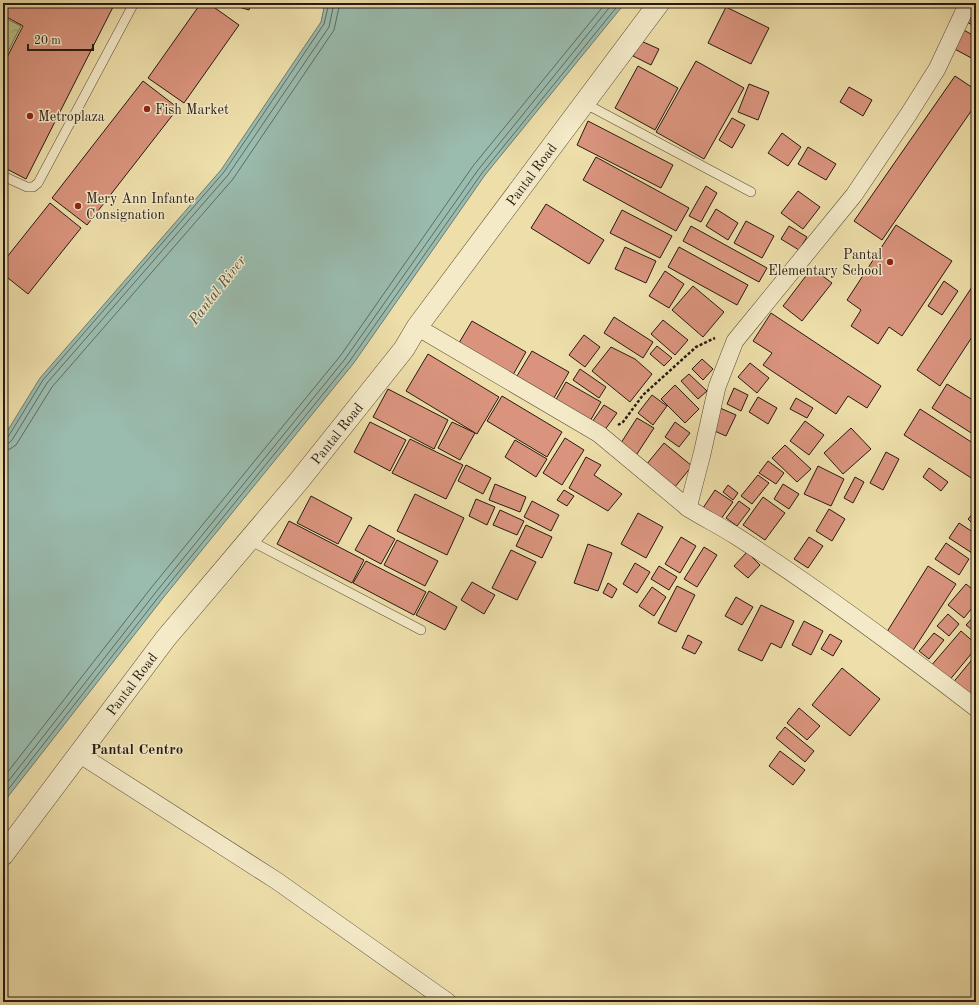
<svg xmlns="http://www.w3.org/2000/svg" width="979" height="1005" viewBox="0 0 979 1005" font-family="'Old Standard TT',serif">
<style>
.park{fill:url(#park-crowns);stroke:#716e4c}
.water{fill:#9abcaf;stroke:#6c7b70}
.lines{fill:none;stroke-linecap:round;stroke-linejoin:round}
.shore{stroke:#606b60;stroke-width:1}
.building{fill:#da947e;stroke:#261a11}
.service-casing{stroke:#584b37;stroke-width:10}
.minor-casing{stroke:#584b37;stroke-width:18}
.tertiary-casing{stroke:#584b37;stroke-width:22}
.path{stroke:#261a11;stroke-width:2.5;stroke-dasharray:3 2;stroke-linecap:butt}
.service{stroke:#f4eac8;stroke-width:9}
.minor{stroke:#f4eac8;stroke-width:17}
.tertiary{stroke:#f4eac8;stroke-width:21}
.poi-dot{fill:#8f2418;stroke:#f4eac8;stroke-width:1.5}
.labels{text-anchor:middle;stroke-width:3;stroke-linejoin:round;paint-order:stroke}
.poi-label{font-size:14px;fill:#261a11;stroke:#f4eac8;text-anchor:start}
.street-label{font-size:14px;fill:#261a11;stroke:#f4eac8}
.water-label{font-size:15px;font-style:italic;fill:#4f5348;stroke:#f4eac8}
.neighbourhood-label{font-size:15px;font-weight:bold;fill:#261a11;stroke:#f4eac8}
</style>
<defs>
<pattern id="park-crowns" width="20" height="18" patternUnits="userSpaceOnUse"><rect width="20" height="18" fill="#bcc186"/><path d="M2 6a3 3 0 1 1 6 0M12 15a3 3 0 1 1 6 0" fill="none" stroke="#a1a573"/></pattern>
</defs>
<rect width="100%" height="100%" fill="#eedfaa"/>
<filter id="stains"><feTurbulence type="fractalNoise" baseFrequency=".005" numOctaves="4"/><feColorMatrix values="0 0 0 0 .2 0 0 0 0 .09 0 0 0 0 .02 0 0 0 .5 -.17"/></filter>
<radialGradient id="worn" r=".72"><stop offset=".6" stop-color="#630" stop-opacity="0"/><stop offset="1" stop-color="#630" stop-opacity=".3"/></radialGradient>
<polygon class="park" points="3,17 21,26 3,61"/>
<polygon class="water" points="325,3 625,3 485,175 353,364 163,598 3,803 3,438 40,378 221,170 321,22"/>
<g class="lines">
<g class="shore">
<polyline points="3,439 8,437 43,380 224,172 324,24 329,3"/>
<polyline points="3,444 9,443 12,440 47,383 228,175 329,27 334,3"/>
<polyline points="3,450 10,449 16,445 52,387 233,179 334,30 340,3"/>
<polyline points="3,778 151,588 341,355 473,166 606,3"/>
<polyline points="3,788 156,592 345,359 478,170 613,3"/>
<polyline points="3,796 160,595 349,362 482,173 620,3"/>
</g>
</g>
<g class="building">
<polygon points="3,3 115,3 26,179 3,167 3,65 23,26 3,15"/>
<polygon points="201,3 208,3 239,25 184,103 148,78"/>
<polygon points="225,3 251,3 249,10"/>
<polygon points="726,7 769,28 751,64 708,43"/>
<polygon points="970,11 976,14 976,27 965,21"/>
<polygon points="962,29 976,37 975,60 951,47"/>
<polygon points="641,41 659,49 651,65 633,56"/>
<polygon points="696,61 744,88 704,159 656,132"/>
<polygon points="638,66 678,88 655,130 615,108"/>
<polygon points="955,76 976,90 976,104 882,240 854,221"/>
<polygon points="143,81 178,108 87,225 52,198"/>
<polygon points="749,84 769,92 758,120 738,112"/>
<polygon points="849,87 872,100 863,116 840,102"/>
<polygon points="732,118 745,125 732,148 719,140"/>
<polygon points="588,121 673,165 661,188 577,145"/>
<polygon points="782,133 801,147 788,166 768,153"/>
<polygon points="808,147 836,164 826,180 798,164"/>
<polygon points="596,157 689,208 676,231 583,180"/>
<polygon points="976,183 976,194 971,190"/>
<polygon points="706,186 717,193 701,222 689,216"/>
<polygon points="798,191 820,207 803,229 781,213"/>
<polygon points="50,203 81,228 28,294 3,274 3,262"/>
<polygon points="546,204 604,240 589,264 531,228"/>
<polygon points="716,209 738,223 728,240 706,226"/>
<polygon points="622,210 672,236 660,258 610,233"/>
<polygon points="746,221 774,236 762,258 734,243"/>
<polygon points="896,225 952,261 902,336 889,327 878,344 851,326 861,310 847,300"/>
<polygon points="691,226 767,268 759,282 683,241"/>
<polygon points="789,226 807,237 799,250 781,239"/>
<polygon points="625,247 656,261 646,283 615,269"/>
<polygon points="679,247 748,285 737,305 668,267"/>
<polygon points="812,268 832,283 802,321 783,306"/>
<polygon points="665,271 684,284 669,308 649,296"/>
<polygon points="944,281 958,291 942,315 928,306"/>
<polygon points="976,281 976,331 940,386 917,370"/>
<polygon points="693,286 724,312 703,337 672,310"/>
<polygon points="771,313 881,386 867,408 848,396 836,414 763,365 772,353 753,341"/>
<polygon points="614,317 653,342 643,358 604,333"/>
<polygon points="663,320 688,340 675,355 651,334"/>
<polygon points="472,321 526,352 510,380 456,348"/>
<polygon points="584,335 600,347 585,367 569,355"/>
<polygon points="657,346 672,358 664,366 650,354"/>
<polygon points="611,347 635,359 652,374 630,402 592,371"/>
<polygon points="532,351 569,372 551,403 514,381"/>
<polygon points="428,354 499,397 477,434 406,391"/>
<polygon points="702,359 713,369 703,380 692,369"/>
<polygon points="750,363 769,378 757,393 738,377"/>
<polygon points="580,369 606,387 599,398 573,380"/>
<polygon points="689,374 707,391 698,399 681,381"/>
<polygon points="566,382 601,402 589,423 554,403"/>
<polygon points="947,384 976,402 976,436 932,408"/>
<polygon points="675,385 699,409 685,423 661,399"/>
<polygon points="734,388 748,395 741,411 727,404"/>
<polygon points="388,389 448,420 434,449 373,417"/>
<polygon points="652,395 667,406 653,425 638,413"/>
<polygon points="502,396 562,432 547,457 487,421"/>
<polygon points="758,397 777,408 768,424 749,412"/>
<polygon points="796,398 813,408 807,418 790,409"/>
<polygon points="604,405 617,413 604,431 592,422"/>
<polygon points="720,408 736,415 726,436 710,429"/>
<polygon points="920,409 976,445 976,481 904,435"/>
<polygon points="637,418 654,428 635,457 619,446"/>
<polygon points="805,421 824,435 809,455 790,441"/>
<polygon points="370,422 406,440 390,471 354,452"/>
<polygon points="452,422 475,433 460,460 438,448"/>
<polygon points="675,422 690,433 679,447 665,437"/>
<polygon points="851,428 871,449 843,474 824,453"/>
<polygon points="565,438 584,450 562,485 543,473"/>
<polygon points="410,439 463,465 446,499 392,473"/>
<polygon points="515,440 547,459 536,477 505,457"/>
<polygon points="664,443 692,466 674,488 646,465"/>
<polygon points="785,445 811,469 797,482 772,458"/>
<polygon points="886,452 899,459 883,490 870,483"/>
<polygon points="586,457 601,465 594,475 622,494 608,511 569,488"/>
<polygon points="768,461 784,473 776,484 759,473"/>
<polygon points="466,465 491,478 483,494 458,481"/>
<polygon points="818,466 844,479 831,506 804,494"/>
<polygon points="929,468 948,482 941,491 923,477"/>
<polygon points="758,475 769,483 752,504 741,496"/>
<polygon points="855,477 864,482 853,503 844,498"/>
<polygon points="495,484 526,497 520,512 489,500"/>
<polygon points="783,484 799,494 789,509 774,499"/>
<polygon points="728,485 738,493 733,500 723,492"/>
<polygon points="564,490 574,496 567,506 557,500"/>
<polygon points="715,490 733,502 718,523 701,511"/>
<polygon points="415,494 464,518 447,555 397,531"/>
<polygon points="311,496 352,518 338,544 297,523"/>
<polygon points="763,497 785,513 765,540 743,525"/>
<polygon points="476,499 495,507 487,525 469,516"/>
<polygon points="532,501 559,515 551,531 524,517"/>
<polygon points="739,501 750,509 737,526 726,518"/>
<polygon points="829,509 845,519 832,541 816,531"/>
<polygon points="500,510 524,521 517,535 493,525"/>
<polygon points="976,510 976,527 968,519"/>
<polygon points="638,513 663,527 646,558 621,544"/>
<polygon points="289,521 364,560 352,583 277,544"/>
<polygon points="959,523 976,534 976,546 972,553 949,538"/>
<polygon points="369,525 395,539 381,564 355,550"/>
<polygon points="526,525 552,537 542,558 516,546"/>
<polygon points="681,537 696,546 680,573 665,564"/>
<polygon points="809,537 823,546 808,568 794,559"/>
<polygon points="397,540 438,561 425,586 384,565"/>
<polygon points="946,543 969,559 959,575 935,559"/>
<polygon points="588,544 612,553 598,591 574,583"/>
<polygon points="704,547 717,555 697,587 684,579"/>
<polygon points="511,550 536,562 517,600 492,588"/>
<polygon points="747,552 760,565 748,578 734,566"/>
<polygon points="366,561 426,592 414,615 353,583"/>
<polygon points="635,563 650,572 637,593 623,584"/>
<polygon points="659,566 677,577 669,590 651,579"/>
<polygon points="928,566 956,584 912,652 885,635"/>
<polygon points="472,582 495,595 484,614 461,600"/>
<polygon points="608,583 617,589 612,598 603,593"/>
<polygon points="966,584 976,592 976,603 964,618 948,605"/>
<polygon points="677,586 695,595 676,632 658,623"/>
<polygon points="652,587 666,597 654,616 639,606"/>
<polygon points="429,591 457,607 445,630 416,615"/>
<polygon points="736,597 753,607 742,625 725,616"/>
<polygon points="761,605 794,621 781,648 771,643 762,661 738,650"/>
<polygon points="948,614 959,624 949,636 937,626"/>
<polygon points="976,614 976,633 966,625"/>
<polygon points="804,621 823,631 811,655 792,645"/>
<polygon points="961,631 976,644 976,648 948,682 930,667"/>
<polygon points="934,633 944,640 929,659 919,651"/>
<polygon points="830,634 842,641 833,656 821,649"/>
<polygon points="688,635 702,642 695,654 682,648"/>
<polygon points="975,656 976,657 976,693 970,700 951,685"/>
<polygon points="842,668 880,699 850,736 812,705"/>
<polygon points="799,708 820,726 807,740 787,723"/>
<polygon points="785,727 814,751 805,762 776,738"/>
<polygon points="780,751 805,770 793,785 769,766"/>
</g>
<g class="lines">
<defs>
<g id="service">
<polyline points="584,103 751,192"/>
<polyline points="3,176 27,187 33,187 38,183 134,3"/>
<polyline points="249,540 421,630"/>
</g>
<g id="minor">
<path d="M968,3l-31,66 -29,46 -54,80 -119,146 -18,46 -15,67 -14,54c16,10 32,18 48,28 83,53 162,112 240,172"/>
<polyline points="417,327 599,434 688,508"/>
<polyline points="79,754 277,881 448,1002"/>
</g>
<g id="tertiary">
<path id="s1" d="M3,855l163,-217 132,-156 106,-133 13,-22 242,-324"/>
</g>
</defs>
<use href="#service" class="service-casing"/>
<use href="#minor" class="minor-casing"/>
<use href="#tertiary" class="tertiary-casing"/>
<polyline class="path" points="618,425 623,422 643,395 696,347 715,338"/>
<use href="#service" class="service"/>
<use href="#minor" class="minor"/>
<use href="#tertiary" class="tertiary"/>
</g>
<g class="poi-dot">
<circle cx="147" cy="109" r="4"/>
<circle cx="30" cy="116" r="4"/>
<circle cx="78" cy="206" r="4"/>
<circle cx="890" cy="262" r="4"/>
</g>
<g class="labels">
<g class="poi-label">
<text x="155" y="114">Fish Market</text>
<text x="38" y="121">Metroplaza</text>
<text x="86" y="203">Mery Ann Infante<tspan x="86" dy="16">Consignation</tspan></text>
<text x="882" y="259" text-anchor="end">Pantal<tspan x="882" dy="16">Elementary School</tspan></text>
</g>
<g class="street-label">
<text dy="5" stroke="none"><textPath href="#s1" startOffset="862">Pantal Road</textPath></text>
<text dy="5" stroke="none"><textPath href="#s1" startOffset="538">Pantal Road</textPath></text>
<text dy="5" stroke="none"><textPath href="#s1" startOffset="214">Pantal Road</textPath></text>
</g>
<g class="water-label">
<text transform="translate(217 290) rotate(-52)" y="5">Pantal River</text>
</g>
<g class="neighbourhood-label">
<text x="137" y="754">Pantal Centro</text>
</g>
</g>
<rect width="979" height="1005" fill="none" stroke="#eedfaa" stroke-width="16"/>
<rect x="4" y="4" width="971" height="997" fill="none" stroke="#261a11" stroke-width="2"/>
<rect x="8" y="8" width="963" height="989" fill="none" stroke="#261a11"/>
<path d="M28 44v6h65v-6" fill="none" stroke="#261a11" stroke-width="2"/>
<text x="34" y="44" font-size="12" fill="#261a11" stroke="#f4eac8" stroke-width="3" paint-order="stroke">20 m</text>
<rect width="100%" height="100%" filter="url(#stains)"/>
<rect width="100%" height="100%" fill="url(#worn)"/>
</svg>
